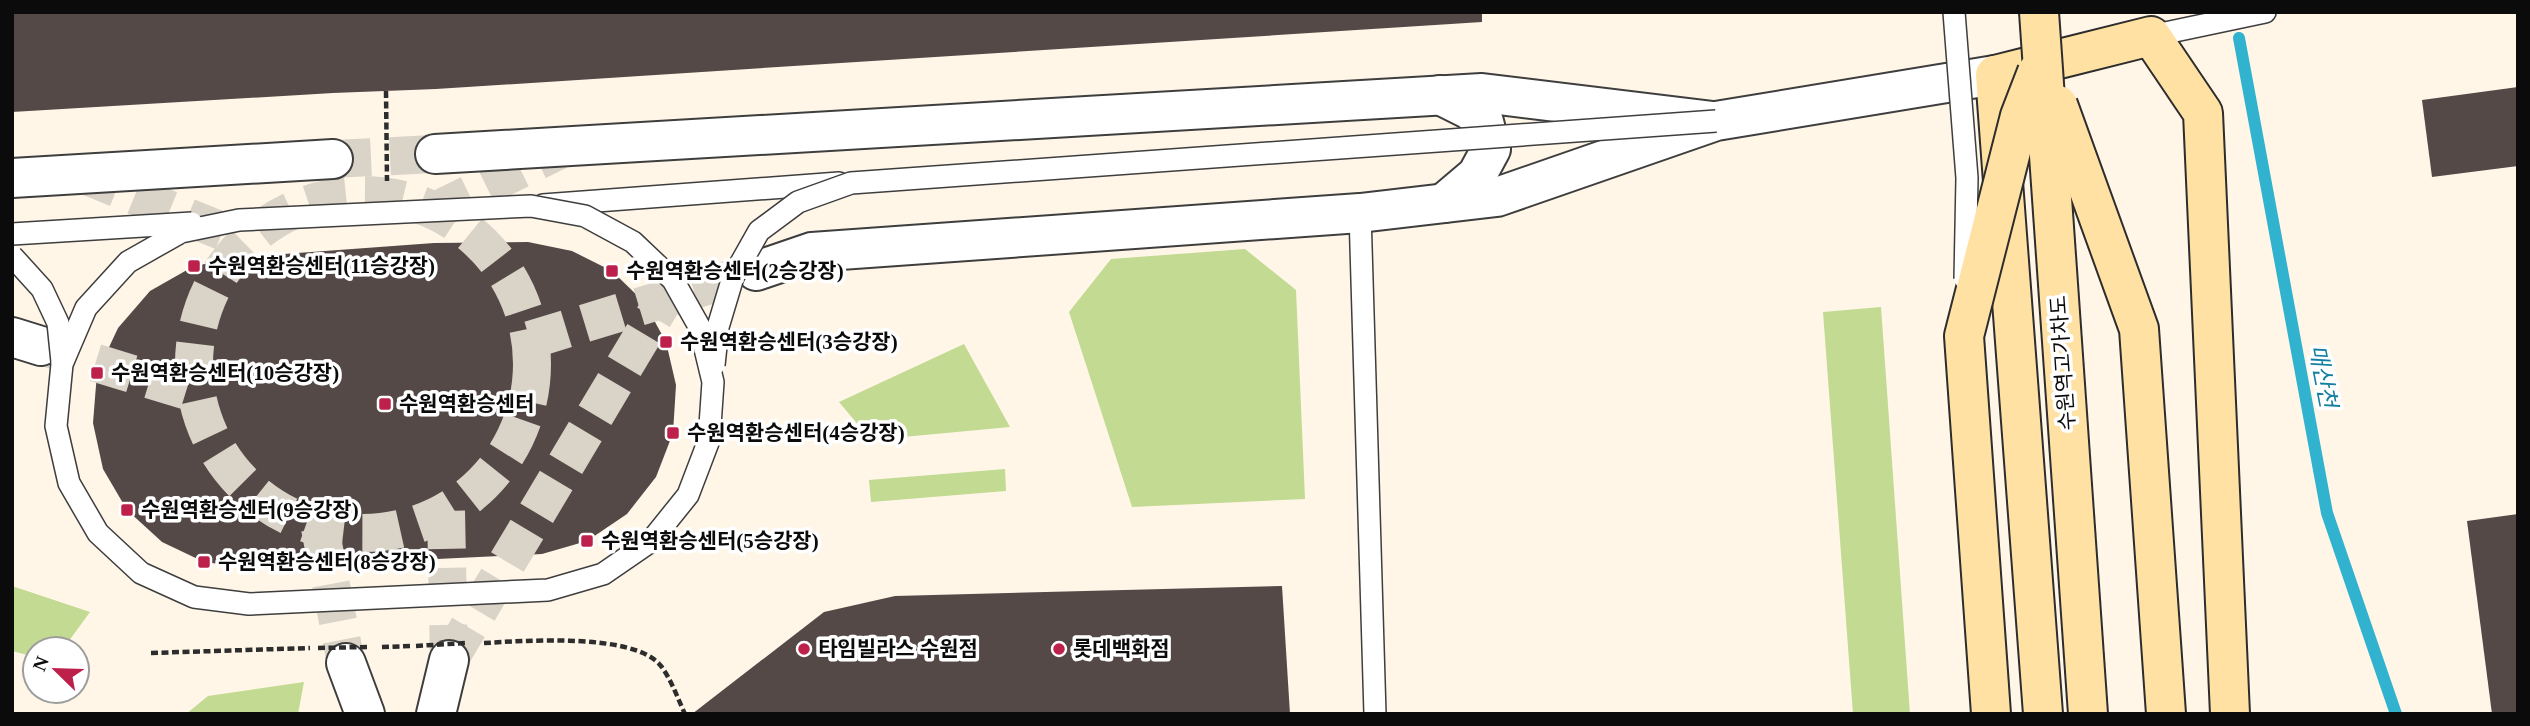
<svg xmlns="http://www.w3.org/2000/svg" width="2530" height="726" viewBox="0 0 2530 726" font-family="'Times New Roman','Noto Sans KR',serif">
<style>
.forest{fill:#c2da91}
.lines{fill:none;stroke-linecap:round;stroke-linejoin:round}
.stream{stroke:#31b3d0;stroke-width:12}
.building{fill:#544947}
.minor-tunnel{stroke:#dad3c7;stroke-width:38;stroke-dasharray:38 19;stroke-linecap:butt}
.service-casing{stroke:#3e3e3e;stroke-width:24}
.minor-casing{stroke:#3e3e3e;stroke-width:42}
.secondary-casing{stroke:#2d2d2d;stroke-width:42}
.path{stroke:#2d2d2d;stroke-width:4.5;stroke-dasharray:7 3.5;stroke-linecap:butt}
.service{stroke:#fff;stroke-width:21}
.minor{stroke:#fff;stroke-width:38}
.secondary{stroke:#ffe1a3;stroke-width:38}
.service-bridge-casing{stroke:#3e3e3e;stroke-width:24;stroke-linecap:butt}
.secondary-bridge-casing{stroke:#2d2d2d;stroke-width:42;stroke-linecap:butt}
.path-bridge{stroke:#2d2d2d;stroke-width:4.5;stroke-dasharray:7 3.5;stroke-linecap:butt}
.service-bridge{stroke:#fff;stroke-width:21}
.secondary-bridge{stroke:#ffe1a3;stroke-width:38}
.poi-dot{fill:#bd204a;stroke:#fff;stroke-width:2.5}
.labels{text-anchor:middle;stroke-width:7;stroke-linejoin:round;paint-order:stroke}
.poi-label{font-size:21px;font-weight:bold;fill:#0b0b0b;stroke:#fff;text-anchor:start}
.street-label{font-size:21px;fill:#0b0b0b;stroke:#fff}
.water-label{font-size:23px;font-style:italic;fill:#127f9e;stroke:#fff}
</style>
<rect width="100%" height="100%" fill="#fff6e8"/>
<g class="forest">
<polygon points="1245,249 1296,290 1305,499 1132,507 1069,312 1111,259"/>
<polygon points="1881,307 1910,714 1853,714 1823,312"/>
<polygon points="964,344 1010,427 871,440 839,402"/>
<polygon points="1005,469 1006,491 871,502 869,480"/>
<polygon points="12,586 90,612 63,649 35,649 35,657 12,651"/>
<polygon points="304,682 298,714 186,714 208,696"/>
</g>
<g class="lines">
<polyline class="stream" points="2239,38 2327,513 2396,714"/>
</g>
<g class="building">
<polygon points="12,12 1482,12 1482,22 436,89 333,93 12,112"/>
<polygon points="2518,87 2518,166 2432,177 2422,100"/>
<polygon points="528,242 572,251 612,271 644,302 666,342 676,385 673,433 656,477 627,514 587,541 542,554 251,568 204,562 162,542 127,510 103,469 93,423 97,373 118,328 150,291 194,266 243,257 434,243"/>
<polygon points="2518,514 2518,714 2492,714 2467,521"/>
<polygon points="1282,586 1290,714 692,714 824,612 895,596"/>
</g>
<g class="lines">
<g class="minor-tunnel">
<polyline points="333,159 435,154"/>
<polyline points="82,174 229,234"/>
<circle cx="363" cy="364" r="169"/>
<polyline points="435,211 568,146"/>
<polyline points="530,340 756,271"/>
<polyline points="41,346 197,394"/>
<polyline points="446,511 449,660"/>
<polyline points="320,528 346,663"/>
<polyline points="449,660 665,298"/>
</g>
<defs>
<g id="service">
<polyline points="2151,36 2265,12"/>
<polyline points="543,205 839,183"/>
<polyline points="1360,213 1375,714"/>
</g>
<g id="minor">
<polyline points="1440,95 1470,110 1484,122 1491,149 1477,175 1444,203"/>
<polyline points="435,154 1482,93 1713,121"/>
<polyline points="12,178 333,159"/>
<polyline points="756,271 812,252 1360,213 1497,197 1716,121 1995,75"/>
<polyline points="12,337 41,346"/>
<polyline points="346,663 365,714"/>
<polyline points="436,714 449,660"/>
</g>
<polyline id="secondary" points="2043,714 1995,75 2151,36 2203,113 2230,714"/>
</defs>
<use href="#service" class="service-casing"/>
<use href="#minor" class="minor-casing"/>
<use href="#secondary" class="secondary-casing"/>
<g class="path">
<path d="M484,643c40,-2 150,-11 177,23 10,13 17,33 24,48"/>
<polyline points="382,647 411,646"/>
<polyline points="151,653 310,648"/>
</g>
<use href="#service" class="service"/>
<use href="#minor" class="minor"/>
<use href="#secondary" class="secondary"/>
<defs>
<g id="service-bridge">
<polyline points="1954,12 1967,178 1965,279"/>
<polygon points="531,206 585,216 633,242 673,280 700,328 713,382 709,440 688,495 651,541 603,574 548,590 249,604 194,597 141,573 98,533 69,483 56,426 62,364 86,308 128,262 181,232 239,220"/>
<polyline points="12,234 192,223"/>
<polyline points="12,256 42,289 58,323 62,362"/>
<polyline points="714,365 718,327 733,277 759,231 798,202 851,183 1716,121"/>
</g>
<g id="secondary-bridge">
<polyline points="2039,12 2088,714"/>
<polyline points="2058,105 2139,329 2166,714"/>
<polyline points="1991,714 1964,336 2020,116 2037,72"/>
</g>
</defs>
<use href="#service-bridge" class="service-bridge-casing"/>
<use href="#secondary-bridge" class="secondary-bridge-casing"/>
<g class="path-bridge">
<polyline points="386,91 387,181"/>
<polyline points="416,646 465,643"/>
<polyline points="318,648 367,647"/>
</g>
<use href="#service-bridge" class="service-bridge"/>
<use href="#secondary-bridge" class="secondary-bridge"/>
</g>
<g class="poi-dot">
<rect x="187" y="259" width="14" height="14" rx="3.5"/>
<rect x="605" y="264" width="14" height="14" rx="3.5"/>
<rect x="659" y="335" width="14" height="14" rx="3.5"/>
<rect x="90" y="366" width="14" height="14" rx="3.5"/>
<rect x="378" y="397" width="14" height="14" rx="3.5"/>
<rect x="666" y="426" width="14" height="14" rx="3.5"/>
<rect x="120" y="503" width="14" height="14" rx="3.5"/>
<rect x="580" y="534" width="14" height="14" rx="3.5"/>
<rect x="197" y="555" width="14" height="14" rx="3.5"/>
<circle cx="804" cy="649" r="7"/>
<circle cx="1059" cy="649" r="7"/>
</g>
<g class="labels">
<g class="poi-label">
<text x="208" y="273">수원역환승센터(11승강장)</text>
<text x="626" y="278">수원역환승센터(2승강장)</text>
<text x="680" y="349">수원역환승센터(3승강장)</text>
<text x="111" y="380">수원역환승센터(10승강장)</text>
<text x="399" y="411">수원역환승센터</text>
<text x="687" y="440">수원역환승센터(4승강장)</text>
<text x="141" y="517">수원역환승센터(9승강장)</text>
<text x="601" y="548">수원역환승센터(5승강장)</text>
<text x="218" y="569">수원역환승센터(8승강장)</text>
<text x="818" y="656">타임빌라스 수원점</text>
<text x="1073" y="656">롯데백화점</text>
</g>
<g class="street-label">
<text transform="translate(2063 363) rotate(-94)" y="7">수원역고가차도</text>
</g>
<g class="water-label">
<text transform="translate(2323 376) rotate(79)" y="8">매산천</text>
</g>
</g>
<rect width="2530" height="726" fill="none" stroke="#0b0b0b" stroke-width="28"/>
<g transform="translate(56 670) rotate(293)"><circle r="33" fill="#ffffff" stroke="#9d9d9d" stroke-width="2"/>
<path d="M0-5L12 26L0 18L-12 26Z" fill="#bd204a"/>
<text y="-10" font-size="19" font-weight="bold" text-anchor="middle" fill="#0b0b0b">N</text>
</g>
</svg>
